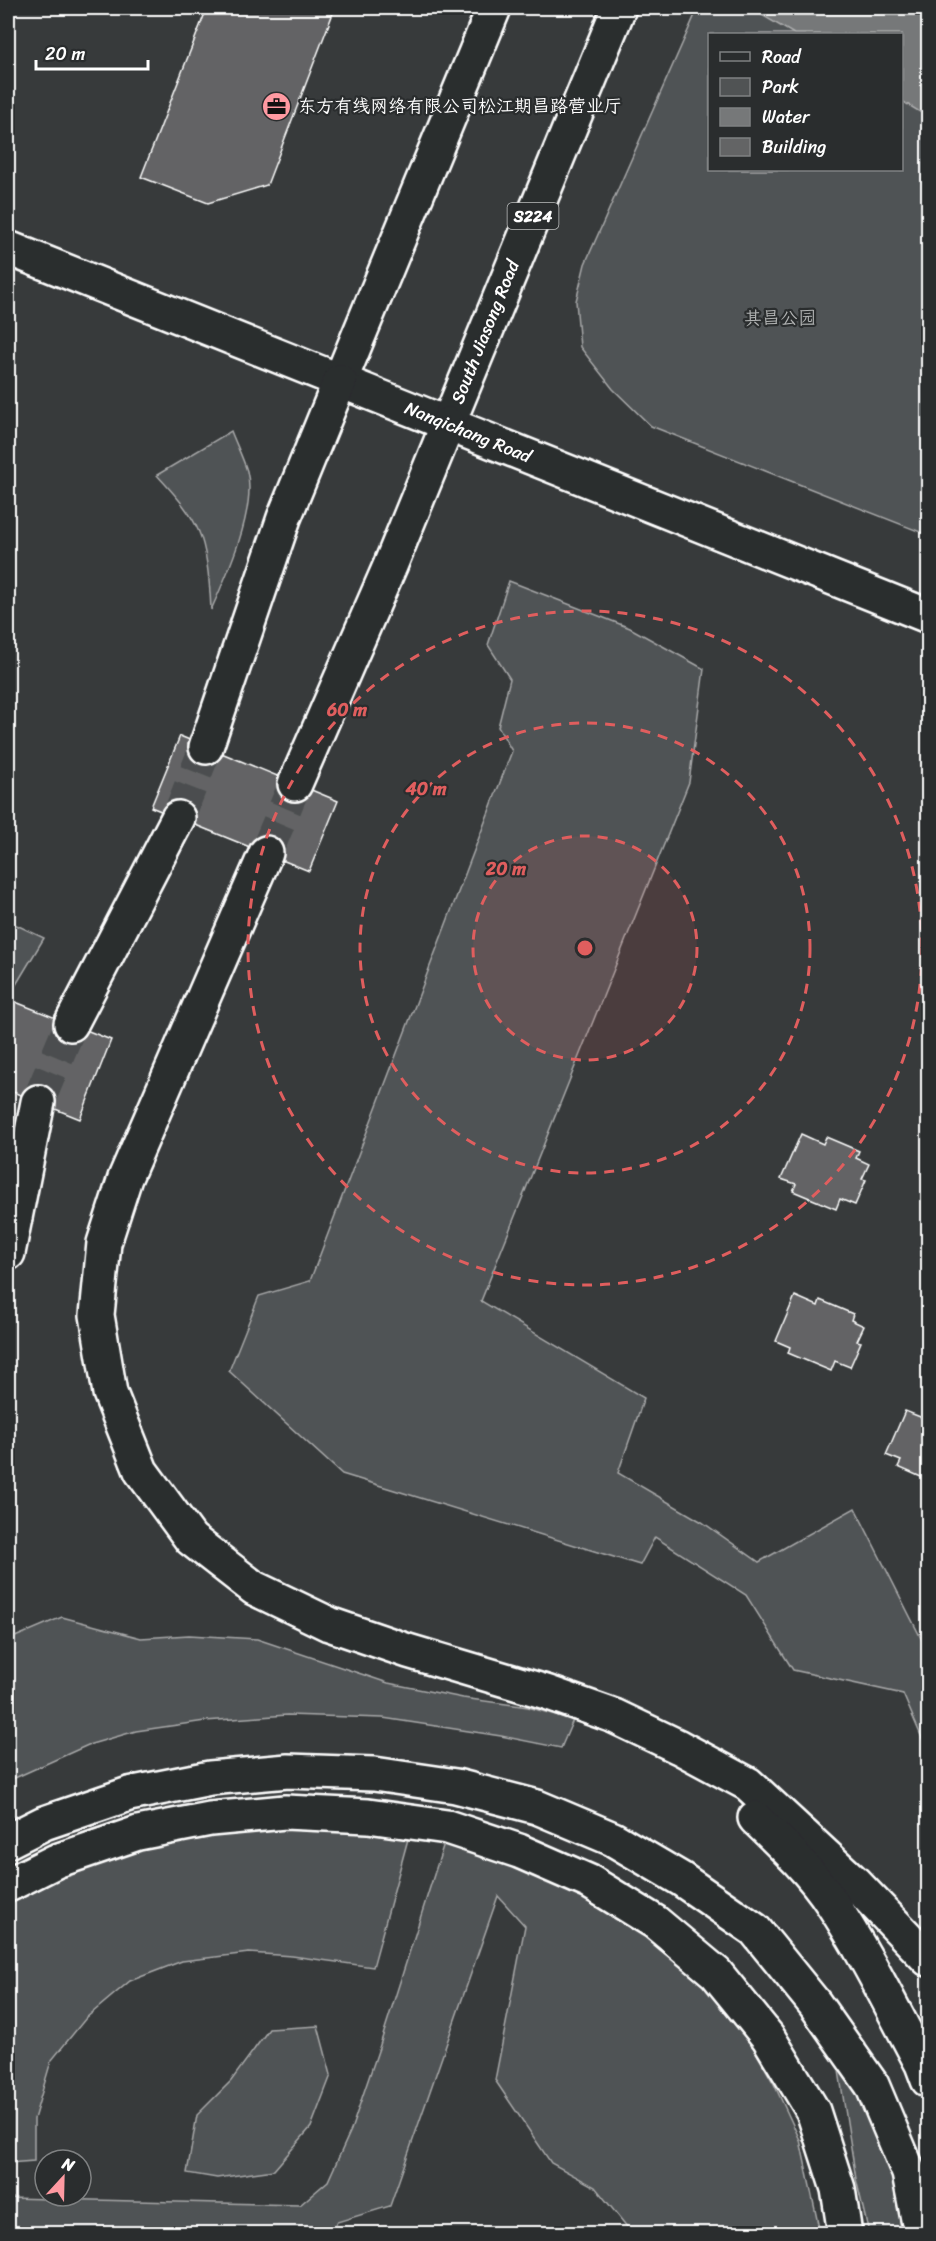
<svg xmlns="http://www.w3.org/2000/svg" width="936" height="2241" viewBox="0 0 936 2241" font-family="Sriracha,'LXGW WenKai TC',sans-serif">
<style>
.green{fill:#505354;stroke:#a8a9aa;stroke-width:1.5}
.water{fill:#767879;stroke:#adaeaf;stroke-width:1.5}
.building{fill:#636465;stroke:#fff;stroke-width:1.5}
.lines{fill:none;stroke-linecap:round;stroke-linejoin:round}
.highway-tunnel{stroke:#4b4e4f;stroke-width:33;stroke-dasharray:33 16;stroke-linecap:butt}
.secondary-casing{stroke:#fff;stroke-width:38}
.primary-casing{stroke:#fff;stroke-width:38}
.highway-casing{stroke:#fff;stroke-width:38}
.secondary{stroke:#2a2d2e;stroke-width:33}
.primary{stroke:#2a2d2e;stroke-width:33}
.highway{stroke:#2a2d2e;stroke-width:33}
.ring{fill:none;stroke:#e05e5e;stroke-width:3;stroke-dasharray:10 8}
.labels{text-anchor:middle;stroke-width:4.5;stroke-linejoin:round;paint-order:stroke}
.shield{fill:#2a2d2e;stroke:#bfc0c0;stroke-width:1.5}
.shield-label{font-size:16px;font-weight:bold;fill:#fff}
.poi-label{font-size:18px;fill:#fff;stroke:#2a2d2e;text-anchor:start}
.park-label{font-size:18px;fill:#b0b2b2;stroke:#2a2d2e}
.street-label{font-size:18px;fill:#fff;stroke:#2a2d2e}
.centre{fill:#e05e5e;stroke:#2a2d2e;stroke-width:3}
.ring-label{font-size:18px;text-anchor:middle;font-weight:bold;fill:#e05e5e;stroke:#2a2d2e;stroke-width:4.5;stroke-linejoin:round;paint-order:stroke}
</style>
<rect width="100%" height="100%" fill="#373a3b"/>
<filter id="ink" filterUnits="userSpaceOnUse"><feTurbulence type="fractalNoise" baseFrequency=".0167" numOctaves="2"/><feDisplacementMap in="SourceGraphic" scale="12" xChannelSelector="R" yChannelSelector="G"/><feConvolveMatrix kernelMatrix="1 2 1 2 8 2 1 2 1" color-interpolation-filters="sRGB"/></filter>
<g filter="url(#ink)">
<g class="green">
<polygon points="698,8 755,8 805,34 710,34 710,170 902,170 902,90 928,108 928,535 651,426 613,389 580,347 576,301 585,264"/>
<path d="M231,431c5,13 12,27 16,40 10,38 -20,104 -36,139 -1,-23 -3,-57 -12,-78 -9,-22 -27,-40 -42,-57z"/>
<polygon points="509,581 630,628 704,669 689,782 481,1301 644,1398 618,1473 702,1522 759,1562 855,1508 928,1652 928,1752 903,1694 793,1670 746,1595 655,1537 640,1565 342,1474 229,1371 259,1296 310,1281 512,751 498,727 510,679 488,645"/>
<polygon points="8,921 44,938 8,998"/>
<polygon points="62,1617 141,1638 189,1635 257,1639 388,1683 463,1698 528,1707 573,1720 561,1748 501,1736 383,1718 287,1715 205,1721 136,1731 88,1745 8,1781 8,1640"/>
<polygon points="300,1828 357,1831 408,1839 373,1967 292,1956 249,1953 182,1961 130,1981 86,2018 51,2061 34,2119 34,2161 8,2163 8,1899 24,1888 152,1844 234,1832"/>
<polygon points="445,1840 583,1893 697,1970 741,2026 774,2084 800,2140 820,2233 632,2233 595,2187 551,2163 495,2080 525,1926 498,1896 390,2206 337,2222 332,2233 8,2234 8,2198 300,2205 328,2181 351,2130 379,2048"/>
<polygon points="318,2026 331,2075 311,2127 274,2170 217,2178 187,2173 197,2115 231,2081 269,2029"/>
<polygon points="837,2058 866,2105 898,2186 907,2233 869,2233 856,2179"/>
</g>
<polygon class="water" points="750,8 928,8 928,117 902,101 902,34 794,34"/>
<g class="building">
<polygon points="207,8 335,8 267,185 208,203 141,177"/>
<polygon points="180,736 338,801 309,871 151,807"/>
<polygon points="8,999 111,1040 80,1119 8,1090"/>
<polygon points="801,1134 823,1144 826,1137 859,1151 856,1158 869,1164 862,1179 866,1180 855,1205 840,1199 836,1209 793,1191 796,1184 781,1179"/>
<polygon points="795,1296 818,1306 820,1300 853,1314 851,1320 864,1326 857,1341 861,1342 850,1367 835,1361 831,1371 788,1353 790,1347 776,1341"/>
<polygon points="905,1411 928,1420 928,1480 898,1467 901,1461 886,1455"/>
</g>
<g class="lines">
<g class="highway-tunnel">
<polyline points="178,818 206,747"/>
<polyline points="266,853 295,784"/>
<polyline points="38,1102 71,1024"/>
</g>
<defs>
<polyline id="secondary" points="8,248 928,616"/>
<g id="primary">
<polyline points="340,381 494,8"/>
<polyline points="448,424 619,8"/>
</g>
<g id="highway">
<polyline points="206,747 284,518 340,381"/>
<polyline points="295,784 390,566 448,424"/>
<polyline points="266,853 125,1178 104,1243 97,1315 110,1393 141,1471 191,1539 254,1588 329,1624 408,1651 546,1692 614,1716 679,1747 748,1784 854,1882 928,1959"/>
<polyline points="71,1024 178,818"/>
<polyline points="8,1253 38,1102"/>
<path d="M755,1818c26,25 57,54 77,85 34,51 61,107 90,161l6,16"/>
<polyline points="8,1841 44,1823 129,1794 210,1778 288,1771 374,1774 456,1786 537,1807 613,1839 681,1879 755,1930 815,2004 872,2085 909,2173 921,2234"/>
<polyline points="8,1885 56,1861 138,1833 210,1819 285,1812 368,1816 447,1827 519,1851 590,1882 655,1922 716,1973 768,2037 813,2111 838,2189 845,2234"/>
</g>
</defs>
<use href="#secondary" class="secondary-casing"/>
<use href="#primary" class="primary-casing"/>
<use href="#highway" class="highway-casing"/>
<use href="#secondary" class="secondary"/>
<use href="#primary" class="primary"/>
<use href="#highway" class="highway"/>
</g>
</g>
<circle cx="585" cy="948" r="112" fill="#e05e5e" fill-opacity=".12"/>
<g class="ring">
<circle cx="585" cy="948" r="112"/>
<circle cx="585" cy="948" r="225"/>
<circle cx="585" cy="948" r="337"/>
</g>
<defs>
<symbol id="office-disc" viewBox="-11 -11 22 22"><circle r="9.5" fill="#ff9aa2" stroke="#2a2d2e"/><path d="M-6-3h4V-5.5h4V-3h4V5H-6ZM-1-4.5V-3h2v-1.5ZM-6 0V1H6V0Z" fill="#111"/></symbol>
</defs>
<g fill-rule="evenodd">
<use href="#office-disc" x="260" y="90" width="33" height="33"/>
</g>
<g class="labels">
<rect class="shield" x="507.5" y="203" width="51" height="26" rx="4.5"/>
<g class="shield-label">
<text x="533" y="222">S224</text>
</g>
<g class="poi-label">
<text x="298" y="112">东方有线网络有限公司松江期昌路营业厅</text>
</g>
<g class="park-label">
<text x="780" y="324">其昌公园</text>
</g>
<g class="street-label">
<text transform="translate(485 332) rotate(-68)" y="6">South Jiasong Road</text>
<text transform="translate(468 432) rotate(22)" y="6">Nanqichang Road</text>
</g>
</g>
<circle cx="585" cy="948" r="9" class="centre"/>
<g class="ring-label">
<text x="347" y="716">60 m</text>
<text x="426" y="795">40 m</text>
<text x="506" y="875">20 m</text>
</g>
<rect width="936" height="2241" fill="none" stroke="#2a2d2e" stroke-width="30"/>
<rect x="15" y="15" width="906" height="2211" fill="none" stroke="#fff" stroke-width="2" filter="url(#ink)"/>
<rect x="708" y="33" width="195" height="138" fill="#2a2d2e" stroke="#7f8182" stroke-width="1.5"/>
<rect x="720" y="52" width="30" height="9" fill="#2a2d2e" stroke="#7f8182" stroke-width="1.5"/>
<text x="762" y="63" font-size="18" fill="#ffffff">Road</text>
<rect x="720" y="78" width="30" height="18" fill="#505354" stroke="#7f8182" stroke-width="1.5"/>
<text x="762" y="93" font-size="18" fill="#ffffff">Park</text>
<rect x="720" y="108" width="30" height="18" fill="#767879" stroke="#7f8182" stroke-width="1.5"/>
<text x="762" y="123" font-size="18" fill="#ffffff">Water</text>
<rect x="720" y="138" width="30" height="18" fill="#636465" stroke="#7f8182" stroke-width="1.5"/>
<text x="762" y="153" font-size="18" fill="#ffffff">Building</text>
<g transform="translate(63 2178) rotate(22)"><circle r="28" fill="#2a2d2e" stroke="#7f8182" stroke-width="1.5"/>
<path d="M0-4.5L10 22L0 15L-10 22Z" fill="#ff9aa2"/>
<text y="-9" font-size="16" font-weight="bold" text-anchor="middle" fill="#ffffff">N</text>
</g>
<path d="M36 60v9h112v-9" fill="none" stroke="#ffffff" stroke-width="3"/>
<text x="45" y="60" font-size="18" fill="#ffffff" stroke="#2a2d2e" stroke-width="4.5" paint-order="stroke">20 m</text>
</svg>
